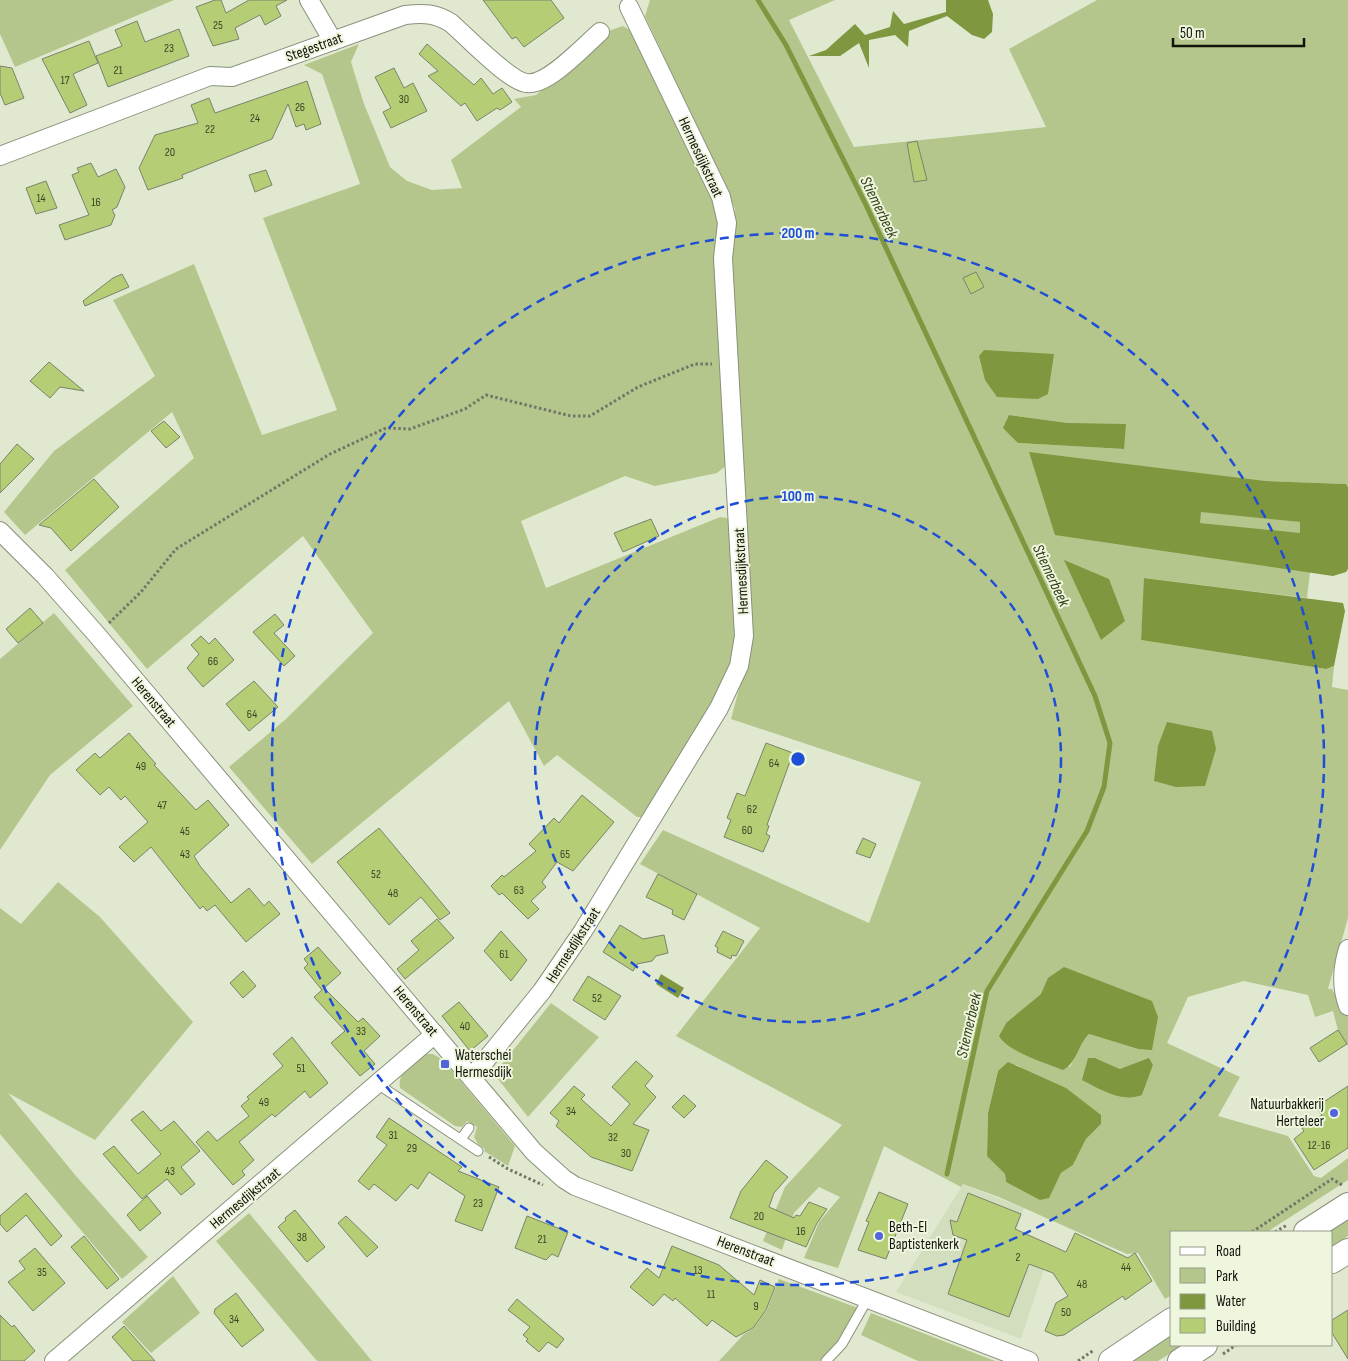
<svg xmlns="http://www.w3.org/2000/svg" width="1348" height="1361" viewBox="0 0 1348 1361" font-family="'Sofia Sans Condensed',sans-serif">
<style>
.built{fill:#d3debe}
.green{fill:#b4c68b;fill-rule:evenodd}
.water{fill:#7f973e;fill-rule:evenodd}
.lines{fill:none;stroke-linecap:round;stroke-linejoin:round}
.stream{stroke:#7f973e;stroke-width:5}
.building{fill:#b5ce75;stroke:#7b826c}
.service-casing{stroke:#89917a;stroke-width:11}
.minor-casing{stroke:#89917a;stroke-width:20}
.secondary-casing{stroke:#89917a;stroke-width:26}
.path{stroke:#717666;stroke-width:3;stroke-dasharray:2.5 2.5;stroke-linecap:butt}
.service{stroke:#fff;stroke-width:9}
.minor{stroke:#fff;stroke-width:18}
.secondary{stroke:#fff;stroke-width:24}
.ring{fill:none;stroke:#1d4ed8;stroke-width:2.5;stroke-dasharray:9 6}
.poi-dot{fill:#5164da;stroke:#eef6dd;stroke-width:2}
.labels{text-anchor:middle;stroke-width:4;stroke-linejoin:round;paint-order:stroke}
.number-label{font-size:12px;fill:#3b4226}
.street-label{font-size:15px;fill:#12140c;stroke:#eef6dd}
.poi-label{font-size:15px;fill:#12140c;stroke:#eef6dd;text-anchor:start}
.water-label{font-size:16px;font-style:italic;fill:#353f19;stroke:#eef6dd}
.centre{fill:#1d4ed8;stroke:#eef6dd;stroke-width:2.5}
.ring-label{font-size:15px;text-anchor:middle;font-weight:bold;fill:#1d4ed8;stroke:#eef6dd;stroke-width:4;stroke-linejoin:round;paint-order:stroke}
</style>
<rect width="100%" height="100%" fill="#e0e9d0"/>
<polygon class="built" points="963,1184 1024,1208 1017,1229 1052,1245 1021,1339 896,1292"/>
<g class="green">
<polygon points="0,0 174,0 15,67 0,34"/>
<path d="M650,0h185l-46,20 65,127 192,-20 -37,-78 88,-49h251v487l-2,-3 -81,-3 -211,50 256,41 -3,26 -162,-20 -4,62 185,29 8,-3 -2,21 16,3v228l-20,71h4l16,28v29l-10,-16 -5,-19 -18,6 -7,-22 -64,-14 -56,16 -21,46 73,34 -22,39 70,20 26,40 7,2 27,-20v22l-81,52h-95v63l-7,4 -27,-46 -11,1 -128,-57 -36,-13 -2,3 -77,-41 -46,122 -34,-10 15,-36 21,-25 -21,-10 -25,26 -12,37 -19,-9 22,-54 57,-62 -166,-89 84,-108 -120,-64 23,-34 206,93 52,-141 -190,-63 16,-60 -18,-389 6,-61 -90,-193zM1009,415l59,8 56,26 -106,-6zM1041,994l97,55 -49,-15 -6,5 -13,28 -63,-45zM1095,1058l25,11 33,-4 -11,30zM1017,1065l84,59 -15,15 -13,26 -12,8 -13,25 -42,-16 -1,-8 -18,-19 1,-42 10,-42z"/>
<polygon points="623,26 633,32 716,197 719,218 728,464 717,473 655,486 625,476 521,521 546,588 720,517 732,519 737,652 727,683 645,817 637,817 557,755 544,766 509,701 312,864 229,767 286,719 373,633 303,536 147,669 65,570 194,458 172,412 25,535 4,512 54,451 155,376 113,300 194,264 262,435 337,410 263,218 360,184 322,74 304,65 359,44 351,62 364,104 390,167 407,181 432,190 462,188 451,160 521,107 514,99 536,95 603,40 611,30"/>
<polygon points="1201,511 1301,522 1300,534 1199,523"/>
<polygon points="54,613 133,706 50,775 0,850 0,659"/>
<polygon points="58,882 100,917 193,1022 95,1140 8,1093 76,1176 148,1257 122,1279 0,1134 0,908 21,924"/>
<polygon points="551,1003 599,1037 528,1117 494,1074"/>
<path d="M426,1054h7l10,6 72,86 -7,20 -24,-15 1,-2 -7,-5 -4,-7 3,-10 -10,-6 -5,6 -7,-1 -55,-38c-3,-17 14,-24 26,-34z"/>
<polygon points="249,1213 372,1361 317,1361 216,1241"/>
<polygon points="1348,1219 1348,1236 1332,1247 1332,1232 1327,1232"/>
<polygon points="173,1276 200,1313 151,1353 122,1322"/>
<polygon points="779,1279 858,1308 839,1340 820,1361 719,1361 744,1334 753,1329 767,1310"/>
<polygon points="871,1313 995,1361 918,1361 861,1335"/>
<polygon points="1172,1333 1172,1345 1183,1345 1158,1361 1130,1361"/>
</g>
<g class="water">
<polygon points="946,0 988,0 993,14 992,32 984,39 972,35 947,16 909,31 908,47 895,35 869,40 869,68 859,43 840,56 809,56 826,50 855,24 865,35 890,27 893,11 904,24 946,12"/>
<polygon points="984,350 1054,354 1048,394 1038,399 997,397 985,380 979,356"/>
<polygon points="1009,415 1068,423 1126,424 1124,449 1018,443 1003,428"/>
<path d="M1029,452l236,29 81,3 2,3v82l-2,3 -13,4 -278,-41zM1201,512l99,10v11l-100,-10z"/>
<polygon points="1064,560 1109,579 1125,621 1101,640"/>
<polygon points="1144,578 1343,603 1345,611 1334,666 1326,669 1141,640"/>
<polygon points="1167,722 1212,731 1216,749 1205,786 1176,787 1154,781 1158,746"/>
<path d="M1064,967l88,34 6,16 -6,33 -14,-1 -49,-15c-11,10 -12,29 -26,36 -17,-7 -55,-18 -64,-34l8,-14 34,-28 7,-16z"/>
<polygon points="661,974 684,988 678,998 656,984"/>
<path d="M1088,1058h7l25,11 29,-11 4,7 -11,30c-21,8 -42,-6 -60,-15z"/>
<polygon points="1008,1062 1066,1088 1101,1115 1101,1124 1086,1139 1073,1165 1061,1173 1049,1198 1040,1200 1006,1182 1005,1174 987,1156 988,1113 998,1071"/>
</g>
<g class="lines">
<polyline class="stream" points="758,0 786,45 866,205 1095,696 1110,743 1104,787 1087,831 987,991 947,1174"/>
</g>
<g class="building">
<polygon points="215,0 221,0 226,13 249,0 287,0 276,6 281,16 265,25 260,15 235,28 239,39 213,46 196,7"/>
<polygon points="483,0 551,0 564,18 524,47 516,37 512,39"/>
<polygon points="137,21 145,42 179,29 189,56 108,87 96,56 122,46 115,30"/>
<polygon points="89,41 98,63 73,74 87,105 70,113 42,59"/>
<polygon points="427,44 474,85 481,78 493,94 502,88 512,102 500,110 497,108 477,121 465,103 461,106 428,76 438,71 419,54"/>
<polygon points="0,66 12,68 24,98 5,105 0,93"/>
<polygon points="394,68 404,88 413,83 427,111 391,128 383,112 391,108 375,77"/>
<polygon points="307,81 321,124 306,130 304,124 296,127 288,104 272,139 182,175 183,178 148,190 139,168 155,135 198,123 191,105 209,98 215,113"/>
<polygon points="917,141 927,180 914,182 907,143"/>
<polygon points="91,163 98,177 116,169 125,187 117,207 112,210 115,215 111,225 65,240 59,225 89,215 72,175 79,172 77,168"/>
<polygon points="266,170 272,185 255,192 249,175"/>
<polygon points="46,181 57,208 36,214 26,188"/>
<polygon points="976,272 984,287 971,294 963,278"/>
<polygon points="122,274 129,287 85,306 83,301 113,278"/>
<polygon points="49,362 84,391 60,387 50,398 30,381"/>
<polygon points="164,421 180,437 166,448 151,431"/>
<polygon points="17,444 34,459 0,493 0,464"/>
<polygon points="94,479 119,507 71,551 51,528 39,525"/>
<polygon points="651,519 659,536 623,552 614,533"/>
<polygon points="30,608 43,623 18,643 6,629"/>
<polygon points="275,614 284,625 274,633 295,656 284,666 253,632"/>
<polygon points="201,636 209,644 215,638 234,660 203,687 187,668 199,654 191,645"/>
<polygon points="254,681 278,707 249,731 226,704"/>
<polygon points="129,733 156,764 154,765 196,810 208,800 229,825 194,856 200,866 231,903 249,888 264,906 269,901 280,914 246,942 215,905 207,911 203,906 200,909 151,847 134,862 119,847 148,822 125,796 121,800 109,787 100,795 76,770 95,753 100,758"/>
<polygon points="766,743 793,753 767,825 769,826 766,834 770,836 763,852 724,837 731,820 727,818 737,793 745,796"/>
<polygon points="582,795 614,822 573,871 557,862 542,882 546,887 531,901 539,909 528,919 502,893 499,895 491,886 502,875 504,877 536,851 529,844 554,818 559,823"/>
<polygon points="379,828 450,913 440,920 421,897 389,925 337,862"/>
<polygon points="863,838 876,844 870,858 856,853"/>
<polygon points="658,874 697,894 684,920 672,914 673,910 646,897"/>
<polygon points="437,919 454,938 405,979 397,969 419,950 411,941"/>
<polygon points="620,925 643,939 664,935 668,953 656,956 652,961 637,964 633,971 603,952"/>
<polygon points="501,931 527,960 511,981 484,951"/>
<polygon points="723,931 744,941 736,956 732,955 731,959 717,952 718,948 715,946"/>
<polygon points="318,947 341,973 324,988 358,1022 363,1018 380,1036 364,1051 375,1064 360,1076 331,1043 345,1031 314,997 322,990 304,968 308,964 304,959"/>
<polygon points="243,971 256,986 243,998 230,983"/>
<polygon points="588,976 621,996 605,1020 573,1000"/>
<polygon points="459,1002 488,1036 470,1051 442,1016"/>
<polygon points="1338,1030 1347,1044 1319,1062 1310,1048"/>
<polygon points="292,1037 328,1083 310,1098 305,1091 275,1117 272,1114 239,1142 254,1160 242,1171 245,1175 233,1185 196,1142 208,1131 217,1141 249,1116 241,1106 249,1099 247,1097 283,1066 273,1054"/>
<polygon points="636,1061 653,1076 645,1086 656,1097 633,1124 649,1130 632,1171 591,1157 556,1126 559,1121 550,1113 574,1086 585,1095 581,1099 611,1126 630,1104 612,1087"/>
<polygon points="1348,1086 1348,1148 1314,1170 1294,1139 1304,1131 1302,1128 1322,1115 1316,1107"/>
<polygon points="684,1095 696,1106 684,1118 672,1107"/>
<polygon points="143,1111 161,1131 174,1121 200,1151 181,1167 195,1184 181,1195 167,1179 142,1199 103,1154 114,1146 138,1174 161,1154 131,1120"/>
<polygon points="389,1118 462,1167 458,1171 499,1187 482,1231 455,1221 465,1196 429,1172 418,1189 411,1184 396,1201 374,1184 369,1190 358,1181 387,1145 376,1137"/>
<polygon points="766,1160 788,1177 774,1193 769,1207 794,1218 796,1215 800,1216 809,1202 827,1209 817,1223 806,1247 730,1218 741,1191"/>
<polygon points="879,1192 908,1204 886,1259 858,1250 869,1222 866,1221"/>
<polygon points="26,1193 62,1236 51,1246 26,1215 7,1232 0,1224 0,1216"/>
<polygon points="968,1193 1021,1214 1015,1229 1066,1252 1075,1233 1128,1258 1135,1253 1152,1281 1125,1300 1123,1296 1064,1335 1057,1336 1045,1331 1056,1303 1068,1296 1053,1273 1029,1264 1009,1317 948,1294 967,1240 953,1235 950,1220 957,1222"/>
<polygon points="147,1196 161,1213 140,1231 127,1215"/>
<polygon points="295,1210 325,1247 307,1262 278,1227 286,1220 285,1218"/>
<polygon points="346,1216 378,1247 367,1257 338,1223"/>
<polygon points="527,1216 568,1232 558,1257 552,1254 546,1260 515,1248"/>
<polygon points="84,1236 119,1279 107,1289 71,1247"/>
<polygon points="672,1246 719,1265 754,1295 760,1280 775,1287 766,1310 753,1328 736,1337 712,1320 707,1326 675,1298 673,1301 664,1294 653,1306 630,1287 647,1268 659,1278"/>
<polygon points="35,1248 65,1283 33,1311 8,1282 25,1269 19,1261"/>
<polygon points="236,1293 264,1330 242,1347 214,1313 215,1309"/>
<polygon points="517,1299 564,1339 557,1348 548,1342 539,1352 526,1341 528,1339 523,1335 530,1327 508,1310"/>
<polygon points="1348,1310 1348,1359 1332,1333 1332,1320"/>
<polygon points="0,1315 12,1327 14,1325 35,1351 24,1361 0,1361"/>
<polygon points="124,1326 155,1361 133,1361 112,1337"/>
</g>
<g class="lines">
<defs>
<g id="service">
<polyline points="376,1083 478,1151"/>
<polyline points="461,1139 469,1128"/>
<polyline points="826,1361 842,1344 868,1298"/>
</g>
<g id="minor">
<polyline points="309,0 333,41"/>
<path d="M0,156l210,-80 22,1 173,-62c19,-2 30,-2 46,8 16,14 57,57 75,60 21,4 59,-38 74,-51"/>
<polyline points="0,531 45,576 97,635 534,1152 564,1179 575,1186 1029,1361"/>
<path d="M1348,949c-6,20 -7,37 0,57"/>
<polyline points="472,1077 542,991 583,931 719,708 739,666 744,636 723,258 727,223 721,197 629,7"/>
<polyline points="54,1361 435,1034"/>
</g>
<g id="secondary">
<polyline points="1306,1232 1348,1205"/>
<polyline points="1332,1261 1348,1251"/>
<polyline points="1111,1361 1172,1320"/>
<polyline points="1180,1361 1205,1345"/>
</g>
</defs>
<use href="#service" class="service-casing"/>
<use href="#minor" class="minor-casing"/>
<use href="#secondary" class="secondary-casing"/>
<g class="path">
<polyline points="109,623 141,592 176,549 330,454 386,428 410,429 465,409 486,395 571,416 590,416 638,387 695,364 712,364"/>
<polyline points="489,1157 508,1169 543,1185"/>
<polyline points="1252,1232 1332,1179 1342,1185"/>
<polyline points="1275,1232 1287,1225"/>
<polyline points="1171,1259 1172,1260"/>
<polyline points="1223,1354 1236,1345"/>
<polyline points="1078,1361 1094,1350"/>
</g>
<use href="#service" class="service"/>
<use href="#minor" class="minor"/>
<use href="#secondary" class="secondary"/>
</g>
<g class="ring">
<circle cx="798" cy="759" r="263"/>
<circle cx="798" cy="759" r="526"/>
</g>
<g class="poi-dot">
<rect x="440" y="1059" width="10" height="10" rx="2.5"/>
<circle cx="1334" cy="1113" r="5"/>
<circle cx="879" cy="1236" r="5"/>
</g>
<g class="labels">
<g class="number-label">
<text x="218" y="29">25</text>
<text x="169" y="52">23</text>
<text x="118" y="74">21</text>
<text x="65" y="84">17</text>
<text x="404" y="103">30</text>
<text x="300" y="111">26</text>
<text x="255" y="122">24</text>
<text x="210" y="133">22</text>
<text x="170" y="156">20</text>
<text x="41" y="202">14</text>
<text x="96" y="206">16</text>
<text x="213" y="665">66</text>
<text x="252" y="718">64</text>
<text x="774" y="767">64</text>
<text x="141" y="770">49</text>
<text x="162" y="809">47</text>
<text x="752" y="813">62</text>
<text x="747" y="834">60</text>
<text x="185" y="835">45</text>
<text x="185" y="858">43</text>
<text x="565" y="858">65</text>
<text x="376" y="878">52</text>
<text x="519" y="894">63</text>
<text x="393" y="897">48</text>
<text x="504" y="958">61</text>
<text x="597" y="1002">52</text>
<text x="465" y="1030">40</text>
<text x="361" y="1035">33</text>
<text x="301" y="1072">51</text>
<text x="264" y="1106">49</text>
<text x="571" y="1115">34</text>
<text x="393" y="1139">31</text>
<text x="613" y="1141">32</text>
<text x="1319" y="1149">12-16</text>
<text x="412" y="1152">29</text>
<text x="626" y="1157">30</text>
<text x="170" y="1175">43</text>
<text x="478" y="1207">23</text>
<text x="759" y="1220">20</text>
<text x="801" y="1235">16</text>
<text x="302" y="1241">38</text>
<text x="542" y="1243">21</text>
<text x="1018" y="1261">2</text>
<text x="1126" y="1271">44</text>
<text x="698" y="1274">13</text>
<text x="42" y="1276">35</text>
<text x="1082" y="1288">48</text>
<text x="711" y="1298">11</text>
<text x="756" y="1310">9</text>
<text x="1066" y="1316">50</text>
<text x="234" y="1323">34</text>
</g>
<g class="street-label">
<text transform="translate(314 47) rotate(-20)" y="5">Stegestraat</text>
<text transform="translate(701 157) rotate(65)" y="5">Hermesdijkstraat</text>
<text transform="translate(741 571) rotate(-93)" y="5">Hermesdijkstraat</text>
<text transform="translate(154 702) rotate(50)" y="5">Herenstraat</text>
<text transform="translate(573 945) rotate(-57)" y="5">Hermesdijkstraat</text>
<text transform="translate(416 1011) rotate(50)" y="5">Herenstraat</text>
<text transform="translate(245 1198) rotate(-40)" y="5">Hermesdijkstraat</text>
<text transform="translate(746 1251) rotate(21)" y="5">Herenstraat</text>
</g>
<g class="poi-label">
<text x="455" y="1060">Waterschei<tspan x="455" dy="17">Hermesdijk</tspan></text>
<text x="1324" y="1109" text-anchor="end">Natuurbakkerij<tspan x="1324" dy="17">Herteleer</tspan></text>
<text x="889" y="1232">Beth-El<tspan x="889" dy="17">Baptistenkerk</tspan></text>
</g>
<g class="water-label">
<text transform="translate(880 207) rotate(64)" y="6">Stiemerbeek</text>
<text transform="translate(1052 575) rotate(65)" y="6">Stiemerbeek</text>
<text transform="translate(968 1025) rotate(-77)" y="6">Stiemerbeek</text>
</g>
</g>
<circle cx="798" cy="759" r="8" class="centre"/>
<g class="ring-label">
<text x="798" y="238">200 m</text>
<text x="798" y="501">100 m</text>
</g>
<rect x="1170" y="1231" width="162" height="115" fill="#eef6dd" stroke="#969c89"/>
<rect x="1180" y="1247" width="25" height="8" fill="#ffffff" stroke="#969c89"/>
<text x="1216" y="1256" font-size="15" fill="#12140c">Road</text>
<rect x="1180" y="1268" width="25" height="15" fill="#b4c68b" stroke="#969c89"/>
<text x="1216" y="1281" font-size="15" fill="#12140c">Park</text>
<rect x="1180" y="1294" width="25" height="15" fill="#7f973e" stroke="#969c89"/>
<text x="1216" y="1306" font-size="15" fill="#12140c">Water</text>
<rect x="1180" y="1318" width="25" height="15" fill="#b5ce75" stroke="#969c89"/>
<text x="1216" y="1331" font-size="15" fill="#12140c">Building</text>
<path d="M1173 38v8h131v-8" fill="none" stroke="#12140c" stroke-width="2.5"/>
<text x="1180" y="38" font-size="15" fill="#12140c" stroke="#eef6dd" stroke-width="4" paint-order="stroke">50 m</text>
</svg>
